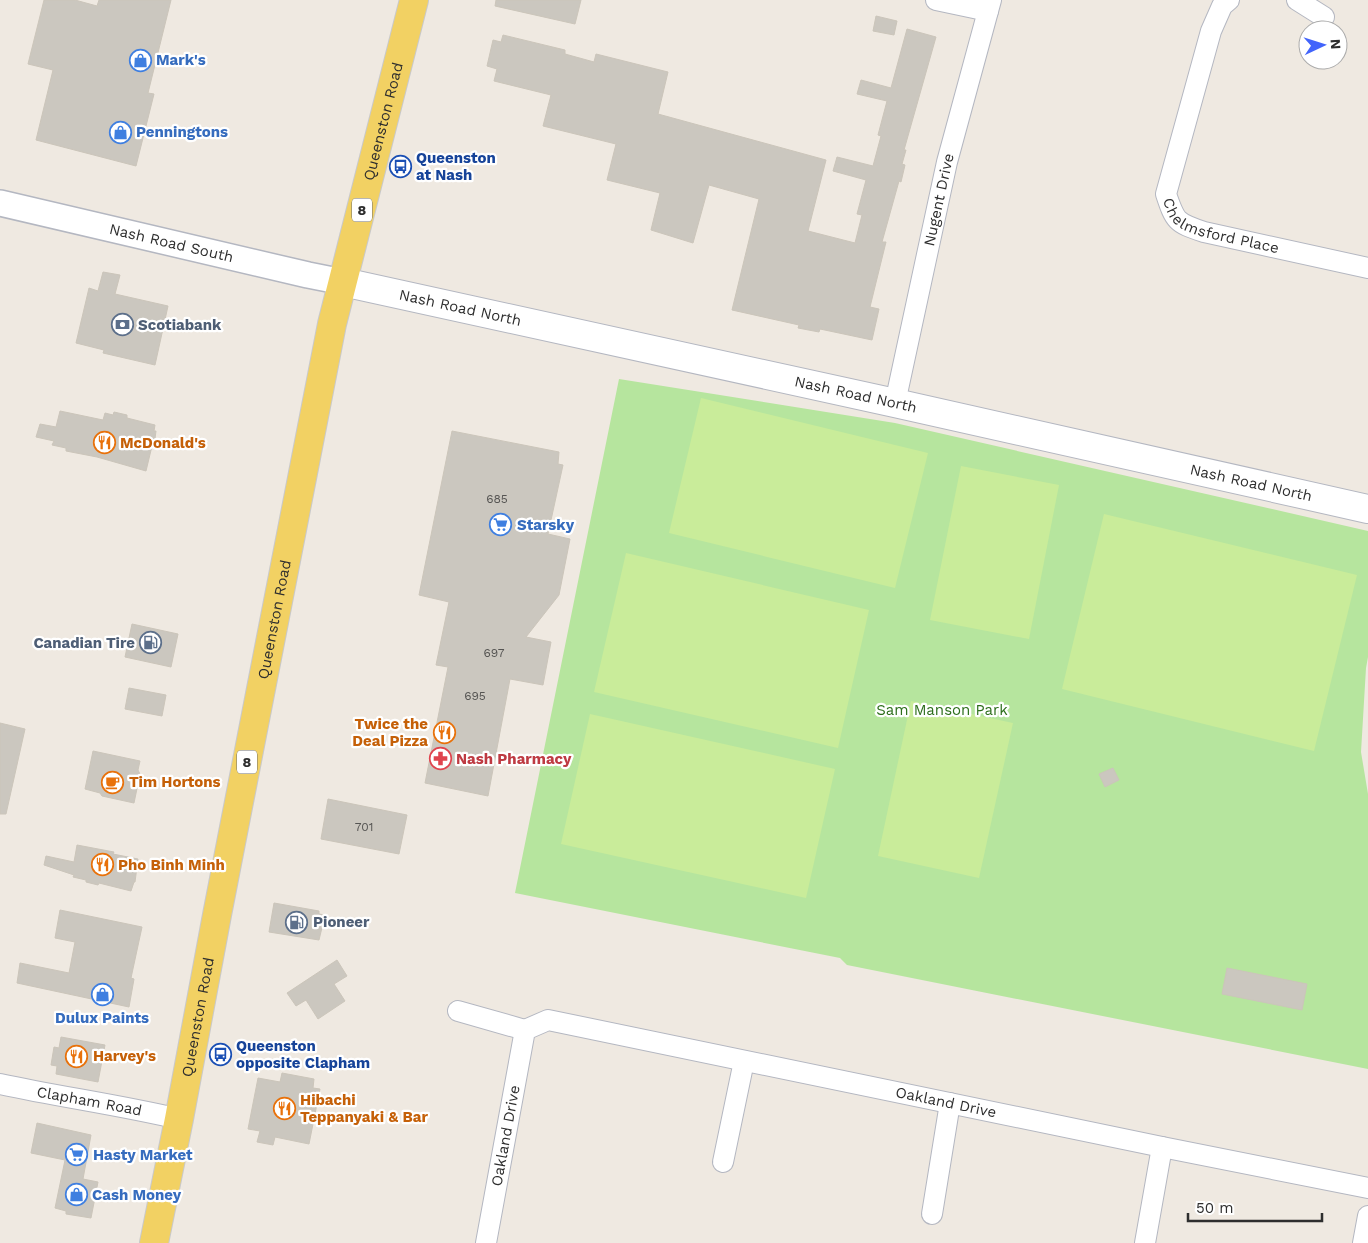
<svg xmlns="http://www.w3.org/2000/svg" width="1368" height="1243" viewBox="0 0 1368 1243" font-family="'Work Sans',sans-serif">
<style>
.green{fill:#b6e59e}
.pitch{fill:#c9ec9a}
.building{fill:#cbc7bf;stroke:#cbc5ba}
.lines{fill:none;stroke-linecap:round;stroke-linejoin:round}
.minor-casing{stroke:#b4b7c1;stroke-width:22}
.tertiary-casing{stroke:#b4b7c1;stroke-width:28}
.secondary-casing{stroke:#b4b7c1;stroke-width:30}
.primary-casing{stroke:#c9c9c9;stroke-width:30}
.minor{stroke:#fff;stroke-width:20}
.tertiary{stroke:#fff;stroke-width:25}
.secondary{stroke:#fff;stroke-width:28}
.primary{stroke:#f2d163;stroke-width:28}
.labels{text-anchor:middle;stroke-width:4.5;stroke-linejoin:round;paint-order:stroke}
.number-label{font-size:12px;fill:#555452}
.shield{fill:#fff;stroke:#6d6d6d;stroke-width:1}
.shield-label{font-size:14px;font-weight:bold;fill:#2e2e2e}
.shop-label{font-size:15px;font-weight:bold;fill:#366cbe;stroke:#fff;text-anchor:start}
.street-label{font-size:15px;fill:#2e2e2e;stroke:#fff}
.transit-label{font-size:15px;font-weight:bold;fill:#164399;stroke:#fff;text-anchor:start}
.service-label{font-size:15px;font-weight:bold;fill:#4e5e75;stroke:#fff;text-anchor:start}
.food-label{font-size:15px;font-weight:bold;fill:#c56008;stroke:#fff;text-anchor:start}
.park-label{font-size:15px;fill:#2c6e1b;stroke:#fff}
.health-label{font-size:15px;font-weight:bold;fill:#be3a42;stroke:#fff;text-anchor:start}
</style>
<rect width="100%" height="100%" fill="#efe9e1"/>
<polygon class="green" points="619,379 895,423 1368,531 1368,657 1366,668 1361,752 1368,794 1368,1069 847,965 840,958 515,893"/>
<g class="pitch">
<polygon points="701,398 928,453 895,588 669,533"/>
<polygon points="961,466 1059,485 1029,639 930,620"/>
<polygon points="1104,514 1357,575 1314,751 1062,689"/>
<polygon points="626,553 869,610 838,748 594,692"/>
<polygon points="911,701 1013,723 979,878 878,856"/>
<polygon points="590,714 835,769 806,898 561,844"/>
</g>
<g class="building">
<polygon points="44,0 75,0 97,6 99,0 171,0 148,93 154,94 136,166 36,140 53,70 28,64"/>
<polygon points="496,0 581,0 575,24 495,6"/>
<polygon points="876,16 897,21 894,35 873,31"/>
<polygon points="907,29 936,37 904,150 906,150 902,164 905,165 901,182 899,181 882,242 886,242 870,307 879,309 872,340 820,329 819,332 798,328 799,325 732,310 759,199 709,185 693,243 651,230 660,193 607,180 616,144 543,126 551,95 494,81 497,69 487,66 493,40 501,42 503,35 565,50 565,54 594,62 596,54 668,72 658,114 826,160 808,231 855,243 862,215 857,214 866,180 833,171 837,157 873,166 881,136 878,135 887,101 857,94 861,80 891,88"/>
<polygon points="103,272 120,275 115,294 168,306 155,365 103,353 104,350 76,343 89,288 98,291"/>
<polygon points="60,411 103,420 105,413 113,415 114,412 127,415 127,418 155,425 154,431 156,431 154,446 152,446 146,471 97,457 66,451 66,448 52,445 54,441 36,437 40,424 56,427"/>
<polygon points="452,431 559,452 558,464 563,465 548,534 570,539 559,595 526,637 551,642 543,685 510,679 488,796 425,783 448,667 436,665 449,602 419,595"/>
<polygon points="132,624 178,634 171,667 125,657"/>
<polygon points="129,688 166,695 162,716 125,709"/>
<polygon points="0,723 25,729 6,814 0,814"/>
<polygon points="93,751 140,761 138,770 140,774 134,803 102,796 100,793 85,789"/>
<polygon points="1113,768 1119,780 1105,787 1099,774"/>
<polygon points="328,799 407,815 399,854 321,839"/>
<polygon points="77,845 114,852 113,854 138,859 135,882 134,882 131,891 99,883 98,885 86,882 86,880 73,877 74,875 44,865 46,856 74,862"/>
<polygon points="274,903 319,911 319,914 325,915 319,940 269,932"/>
<polygon points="60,910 142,927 131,978 134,979 129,1007 17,983 20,963 69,973 75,942 55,938"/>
<polygon points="337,960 347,976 334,984 345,1001 318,1019 306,1000 296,1006 287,993"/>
<polygon points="1227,968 1307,984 1302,1010 1222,994"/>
<polygon points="61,1037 105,1045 98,1082 56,1074 57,1066 51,1065 54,1047 59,1048"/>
<polygon points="282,1073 314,1079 313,1088 320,1089 309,1144 275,1137 273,1145 257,1142 260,1131 248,1129 258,1078 280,1082"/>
<polygon points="37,1123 91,1135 83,1179 98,1182 91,1218 66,1214 66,1211 55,1208 65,1160 31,1153"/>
</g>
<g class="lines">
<defs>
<g id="minor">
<polyline points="936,0 988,11"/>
<path id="s1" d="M1229,0l-7,6 -11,25 -45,163c9,27 10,29 38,38l164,36"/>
<polyline points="1297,0 1324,17"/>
<path id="s2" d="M895,403l52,-241 44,-162"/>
<polyline points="458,1011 525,1030"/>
<path id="s3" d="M0,1084c60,13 120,21 179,35"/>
<polyline points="723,1162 744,1061"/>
<polyline points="932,1214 950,1103"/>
<path id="s4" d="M486,1243l39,-213 23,-10 614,127 206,41"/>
<polyline points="1145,1243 1162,1147"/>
<polyline points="1363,1243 1368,1216"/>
</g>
<g id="tertiary">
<path id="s5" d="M0,203l308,72 35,7"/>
</g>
<g id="secondary">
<path id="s6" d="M343,282l552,121 473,106"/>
</g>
<g id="primary">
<path id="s7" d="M154,1243l25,-124 38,-204 115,-591 82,-324"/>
</g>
</defs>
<use href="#minor" class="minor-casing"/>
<use href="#tertiary" class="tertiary-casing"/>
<use href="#secondary" class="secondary-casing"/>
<use href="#primary" class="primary-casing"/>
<use href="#minor" class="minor"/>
<use href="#tertiary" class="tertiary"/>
<use href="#secondary" class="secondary"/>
<use href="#primary" class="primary"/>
</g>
<defs>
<symbol id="shop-ring" viewBox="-11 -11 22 22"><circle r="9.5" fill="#fff" stroke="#3f7fe0" stroke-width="1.5"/><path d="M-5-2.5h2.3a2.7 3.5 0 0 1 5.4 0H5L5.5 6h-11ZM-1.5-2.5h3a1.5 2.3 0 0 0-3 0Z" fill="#3f7fe0"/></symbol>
<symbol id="bus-ring" viewBox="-11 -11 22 22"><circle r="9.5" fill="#fff" stroke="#1a4fb4" stroke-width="1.5"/><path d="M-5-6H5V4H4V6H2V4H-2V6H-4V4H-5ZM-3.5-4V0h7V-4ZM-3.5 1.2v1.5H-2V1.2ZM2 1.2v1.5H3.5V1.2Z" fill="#1a4fb4"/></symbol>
<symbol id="bank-ring" viewBox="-11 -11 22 22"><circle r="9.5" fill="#fff" stroke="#5c6f8a" stroke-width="1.5"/><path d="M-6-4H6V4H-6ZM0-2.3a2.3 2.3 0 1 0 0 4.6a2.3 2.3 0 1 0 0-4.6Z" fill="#5c6f8a"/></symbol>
<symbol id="restaurant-ring" viewBox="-11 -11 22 22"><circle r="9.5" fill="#fff" stroke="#e8710a" stroke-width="1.5"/><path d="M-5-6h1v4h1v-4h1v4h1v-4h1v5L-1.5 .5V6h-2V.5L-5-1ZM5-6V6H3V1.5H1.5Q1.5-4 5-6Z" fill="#e8710a"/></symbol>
<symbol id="supermarket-ring" viewBox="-11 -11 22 22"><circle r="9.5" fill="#fff" stroke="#3f7fe0" stroke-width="1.5"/><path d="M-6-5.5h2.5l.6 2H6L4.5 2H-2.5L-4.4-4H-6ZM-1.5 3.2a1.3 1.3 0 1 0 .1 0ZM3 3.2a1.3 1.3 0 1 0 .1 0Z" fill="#3f7fe0"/></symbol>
<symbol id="fuel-ring" viewBox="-11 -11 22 22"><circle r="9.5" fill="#fff" stroke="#5c6f8a" stroke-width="1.5"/><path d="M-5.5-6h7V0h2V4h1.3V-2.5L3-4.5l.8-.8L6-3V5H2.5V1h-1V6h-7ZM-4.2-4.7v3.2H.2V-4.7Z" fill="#5c6f8a"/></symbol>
<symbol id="pharmacy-ring" viewBox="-11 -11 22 22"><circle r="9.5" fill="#fff" stroke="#e0444e" stroke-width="1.5"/><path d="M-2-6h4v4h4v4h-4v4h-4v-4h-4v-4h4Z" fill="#e0444e"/></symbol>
<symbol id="cafe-ring" viewBox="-11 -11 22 22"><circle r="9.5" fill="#fff" stroke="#e8710a" stroke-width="1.5"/><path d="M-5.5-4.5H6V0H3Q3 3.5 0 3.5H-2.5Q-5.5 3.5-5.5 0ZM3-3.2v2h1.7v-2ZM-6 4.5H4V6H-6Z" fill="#e8710a"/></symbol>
</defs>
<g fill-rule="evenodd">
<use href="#shop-ring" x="128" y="48" width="25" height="25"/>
<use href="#shop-ring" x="108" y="120" width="25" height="25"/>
<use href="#bus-ring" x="388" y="154" width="25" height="25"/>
<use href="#bank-ring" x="110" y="312" width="25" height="25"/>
<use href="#restaurant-ring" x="92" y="430" width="25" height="25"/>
<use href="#supermarket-ring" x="488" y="512" width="25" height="25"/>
<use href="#fuel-ring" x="138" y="630" width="25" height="25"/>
<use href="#restaurant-ring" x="432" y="720" width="25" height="25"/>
<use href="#pharmacy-ring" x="428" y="746" width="25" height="25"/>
<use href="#cafe-ring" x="100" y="770" width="25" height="25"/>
<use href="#restaurant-ring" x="90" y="852" width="25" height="25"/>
<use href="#fuel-ring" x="284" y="910" width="25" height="25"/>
<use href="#shop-ring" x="90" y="982" width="25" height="25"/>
<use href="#bus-ring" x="208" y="1042" width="25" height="25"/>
<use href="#restaurant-ring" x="64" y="1044" width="25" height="25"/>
<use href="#restaurant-ring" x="272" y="1096" width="25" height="25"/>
<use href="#supermarket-ring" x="64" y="1142" width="25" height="25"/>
<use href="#shop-ring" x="64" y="1182" width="25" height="25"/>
</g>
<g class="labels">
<g class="number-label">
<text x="497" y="503">685</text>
<text x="494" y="657">697</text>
<text x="475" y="700">695</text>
<text x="364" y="831">701</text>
</g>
<g class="shield">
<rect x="352" y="198.5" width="20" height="23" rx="4"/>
<rect x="237" y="750.5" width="20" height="23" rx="4"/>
</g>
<g class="shield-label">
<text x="362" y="215">8</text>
<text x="247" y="767">8</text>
</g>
<g class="shop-label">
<text x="156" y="65">Mark's</text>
<text x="136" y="137">Penningtons</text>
<text x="517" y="530">Starsky</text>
<text x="102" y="1023" text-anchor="middle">Dulux Paints</text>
<text x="93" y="1160">Hasty Market</text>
<text x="92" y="1200">Cash Money</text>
</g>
<g class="street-label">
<text dy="5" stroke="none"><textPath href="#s7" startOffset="1145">Queenston Road</textPath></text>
<text dy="5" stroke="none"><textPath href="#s2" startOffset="208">Nugent Drive</textPath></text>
<text dy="5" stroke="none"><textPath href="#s1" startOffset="275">Chelmsford Place</textPath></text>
<text dy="5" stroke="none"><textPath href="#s5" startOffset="176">Nash Road South</textPath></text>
<text dy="5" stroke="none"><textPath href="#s6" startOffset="120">Nash Road North</textPath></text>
<text dy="5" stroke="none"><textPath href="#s6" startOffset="525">Nash Road North</textPath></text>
<text dy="5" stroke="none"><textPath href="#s6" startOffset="930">Nash Road North</textPath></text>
<text dy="5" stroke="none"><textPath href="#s7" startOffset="635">Queenston Road</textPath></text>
<text dy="5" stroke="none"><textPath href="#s7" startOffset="230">Queenston Road</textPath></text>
<text dy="5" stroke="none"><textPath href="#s3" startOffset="91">Clapham Road</textPath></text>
<text dy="5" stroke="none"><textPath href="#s4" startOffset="648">Oakland Drive</textPath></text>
<text dy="5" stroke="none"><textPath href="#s4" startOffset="109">Oakland Drive</textPath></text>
</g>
<g class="transit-label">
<text x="416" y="163">Queenston<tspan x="416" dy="17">at Nash</tspan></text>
<text x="236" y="1051">Queenston<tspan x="236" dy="17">opposite Clapham</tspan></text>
</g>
<g class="service-label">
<text x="138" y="330">Scotiabank</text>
<text x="135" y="648" text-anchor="end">Canadian Tire</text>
<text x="313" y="927">Pioneer</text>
</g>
<g class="food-label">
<text x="120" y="448">McDonald's</text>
<text x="428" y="729" text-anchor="end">Twice the<tspan x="428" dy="17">Deal Pizza</tspan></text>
<text x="129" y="787">Tim Hortons</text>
<text x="118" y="870">Pho Binh Minh</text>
<text x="93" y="1061">Harvey's</text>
<text x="300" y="1105">Hibachi<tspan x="300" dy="17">Teppanyaki &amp; Bar</tspan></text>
</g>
<g class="park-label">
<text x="942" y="715">Sam Manson Park</text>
</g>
<g class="health-label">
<text x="456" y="764">Nash Pharmacy</text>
</g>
</g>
<g transform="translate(1323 45) rotate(86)"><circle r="24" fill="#ffffff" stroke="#ababab"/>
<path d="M0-4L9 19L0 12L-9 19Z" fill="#4264fb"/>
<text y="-8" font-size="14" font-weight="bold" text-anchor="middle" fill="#2e2e2e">N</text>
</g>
<path d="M1188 1213v8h134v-8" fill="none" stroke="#2e2e2e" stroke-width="2.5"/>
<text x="1196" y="1213" font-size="15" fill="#2e2e2e" stroke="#ffffff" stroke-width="4" paint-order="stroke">50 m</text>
</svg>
